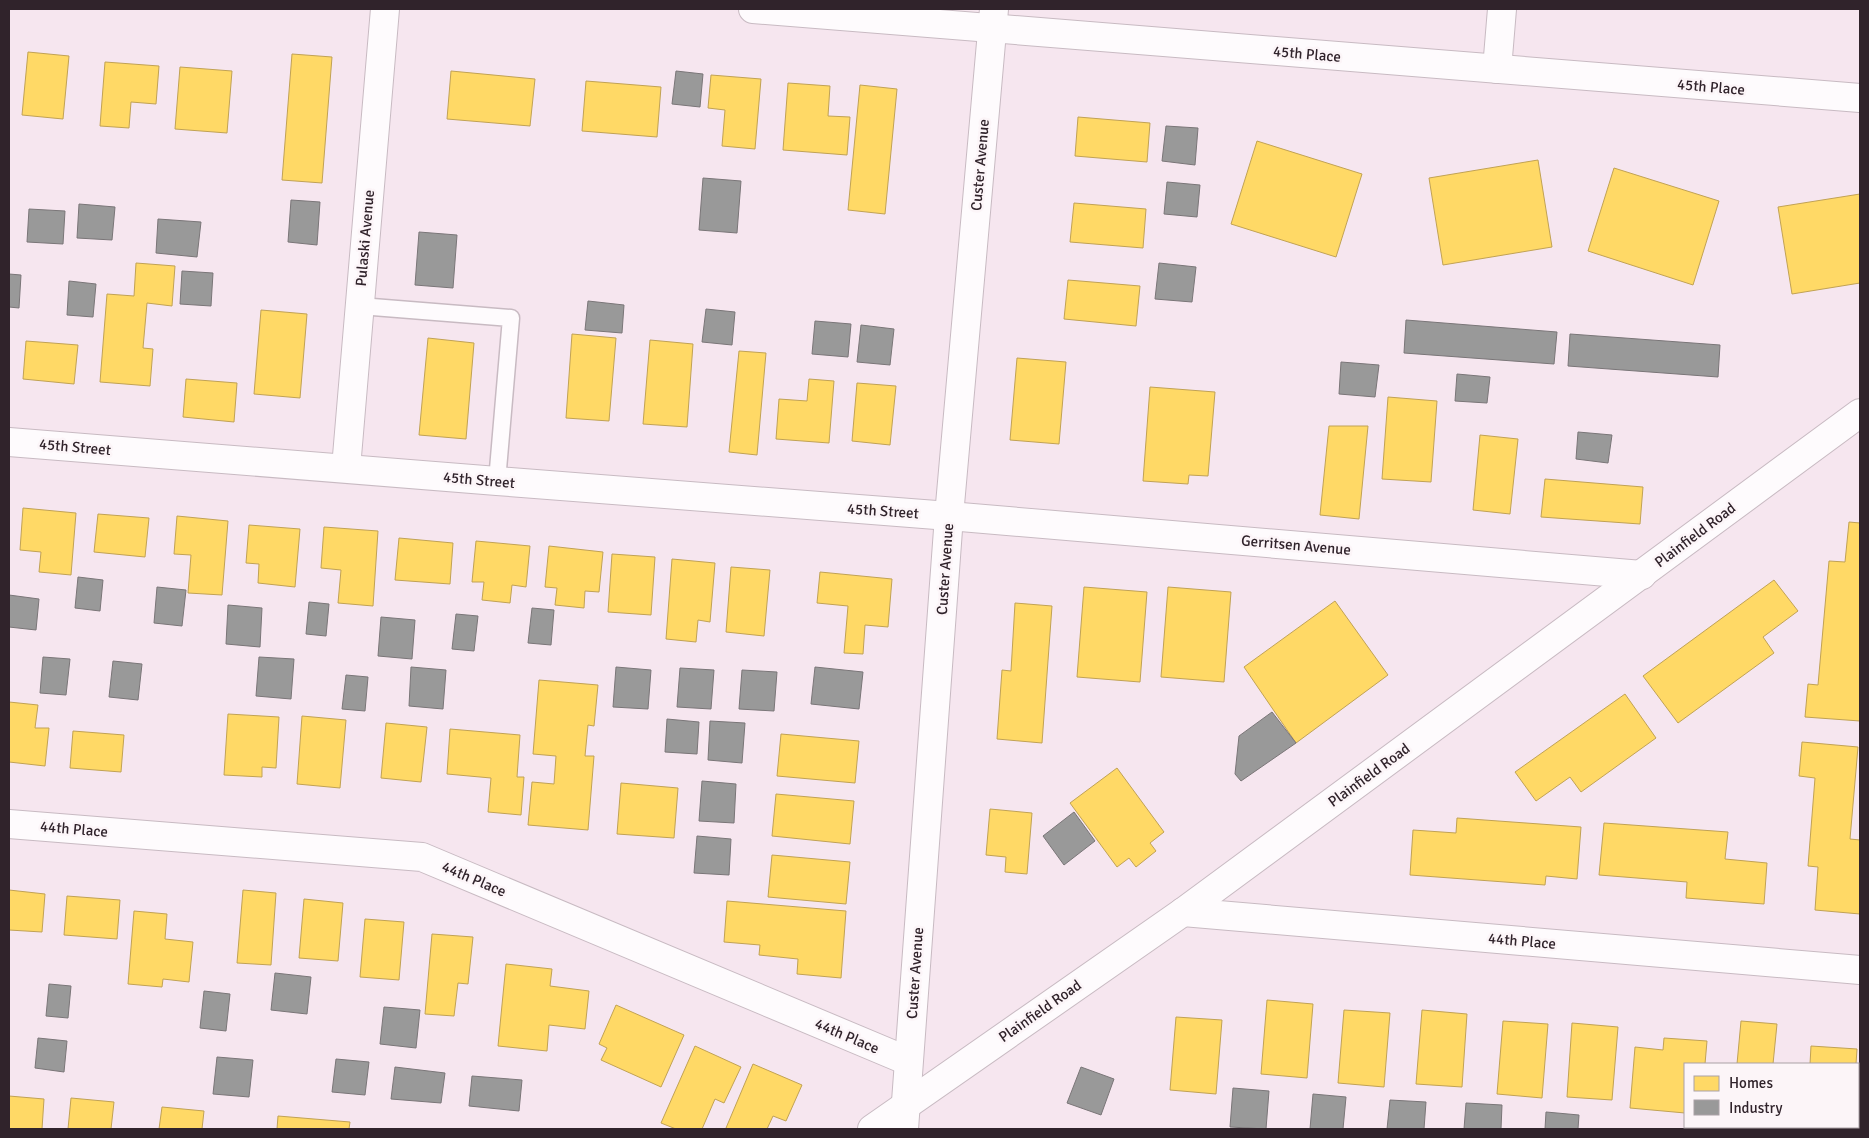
<svg xmlns="http://www.w3.org/2000/svg" width="1869" height="1138" viewBox="0 0 1869 1138" font-family="Signika,sans-serif">
<style>
.homes{fill:#ffd966;stroke:#c1a254}
.industry{fill:#999;stroke:#7a7678}
.lines{fill:none;stroke-linecap:round;stroke-linejoin:round}
.lane-casing{stroke:#c8bac2;stroke-width:19}
.street-casing{stroke:#c8bac2;stroke-width:30}
.secondary-casing{stroke:#c8bac2;stroke-width:30}
.lane{stroke:#fefbfd;stroke-width:16}
.street{stroke:#fefbfd;stroke-width:28}
.secondary{stroke:#fefbfd;stroke-width:28}
.labels{text-anchor:middle;stroke-width:5;stroke-linejoin:round;paint-order:stroke}
.street-label{font-size:15px;fill:#30232b;stroke:#fcf5f8}
</style>
<rect width="100%" height="100%" fill="#f6e6ef"/>
<g class="homes">
<polygon points="28,52 69,56 63,119 22,115"/>
<polygon points="292,54 332,57 322,183 282,180"/>
<polygon points="105,62 159,66 156,104 131,102 129,128 100,126"/>
<polygon points="180,67 232,71 227,133 175,129"/>
<polygon points="451,71 535,79 530,126 447,119"/>
<polygon points="711,75 761,79 755,149 722,146 725,110 708,108"/>
<polygon points="586,81 661,87 657,137 582,131"/>
<polygon points="788,83 830,86 828,116 850,117 847,155 783,150"/>
<polygon points="860,85 897,89 885,214 848,210"/>
<polygon points="1078,117 1150,123 1147,162 1075,156"/>
<polygon points="1257,141 1362,174 1336,257 1231,224"/>
<polygon points="1538,160 1552,247 1443,265 1429,178"/>
<polygon points="1614,168 1719,201 1693,285 1588,251"/>
<polygon points="1860,194 1860,283 1792,294 1778,207"/>
<polygon points="1074,203 1146,209 1143,248 1070,242"/>
<polygon points="136,263 175,266 172,306 147,303 143,348 153,349 150,386 100,382 107,294 134,296"/>
<polygon points="1068,280 1140,286 1136,326 1064,319"/>
<polygon points="261,310 307,314 300,398 254,394"/>
<polygon points="572,334 616,338 609,421 566,418"/>
<polygon points="428,338 474,343 466,439 419,435"/>
<polygon points="650,340 693,344 687,427 643,424"/>
<polygon points="26,341 78,345 74,384 23,379"/>
<polygon points="739,351 766,353 757,455 729,452"/>
<polygon points="1017,358 1066,362 1059,444 1010,440"/>
<polygon points="186,379 237,383 234,422 183,417"/>
<polygon points="809,379 834,381 829,443 776,439 779,399 807,401"/>
<polygon points="857,383 896,386 890,445 852,441"/>
<polygon points="1150,387 1215,392 1208,476 1189,475 1188,484 1143,481"/>
<polygon points="1388,397 1437,401 1431,482 1382,479"/>
<polygon points="1329,426 1368,426 1359,519 1320,515"/>
<polygon points="1480,435 1518,439 1510,514 1473,510"/>
<polygon points="1545,479 1643,487 1640,524 1541,517"/>
<polygon points="23,508 76,513 71,575 39,572 41,552 20,550"/>
<polygon points="98,514 149,518 145,557 94,552"/>
<polygon points="177,516 228,521 222,595 188,593 191,555 174,554"/>
<polygon points="1849,522 1860,523 1860,721 1805,717 1808,684 1818,685 1829,561 1845,562"/>
<polygon points="249,525 300,529 295,587 258,583 259,564 246,563"/>
<polygon points="324,527 378,531 373,606 338,603 341,570 321,568"/>
<polygon points="399,538 453,543 450,584 395,580"/>
<polygon points="476,541 530,546 526,587 512,585 510,603 482,600 484,582 472,582"/>
<polygon points="549,546 603,552 599,592 585,591 584,608 555,605 557,588 545,587"/>
<polygon points="612,554 655,557 651,615 608,612"/>
<polygon points="672,559 715,563 710,622 698,620 696,642 666,639"/>
<polygon points="731,567 770,570 764,636 726,632"/>
<polygon points="820,572 892,579 888,627 865,625 863,654 844,653 848,606 817,603"/>
<polygon points="1774,580 1798,611 1763,637 1774,653 1678,723 1643,676"/>
<polygon points="1084,587 1147,592 1140,682 1077,677"/>
<polygon points="1168,587 1231,592 1224,682 1161,677"/>
<polygon points="1335,601 1388,675 1296,743 1244,667"/>
<polygon points="1015,603 1052,606 1042,743 997,739 1002,670 1011,671"/>
<polygon points="539,680 598,685 594,726 588,725 585,756 594,756 588,830 528,825 532,782 554,784 556,756 533,754"/>
<polygon points="1625,694 1656,738 1581,792 1570,777 1536,801 1515,772"/>
<polygon points="9,702 38,705 35,728 49,728 45,766 9,762"/>
<polygon points="228,714 279,717 276,768 262,767 262,777 224,775"/>
<polygon points="302,716 346,720 340,788 297,784"/>
<polygon points="386,723 427,727 421,782 381,778"/>
<polygon points="450,729 520,735 517,777 524,777 521,815 488,812 491,778 447,774"/>
<polygon points="73,731 124,735 121,772 70,768"/>
<polygon points="781,734 859,741 855,783 777,776"/>
<polygon points="1802,742 1858,747 1850,839 1860,840 1860,914 1815,910 1818,867 1808,866 1815,778 1799,776"/>
<polygon points="1117,768 1164,832 1150,843 1156,851 1136,867 1129,858 1117,867 1070,803"/>
<polygon points="621,783 678,788 674,838 617,834"/>
<polygon points="776,794 854,801 850,844 772,836"/>
<polygon points="990,809 1032,813 1027,874 1005,872 1006,857 986,855"/>
<polygon points="1457,818 1581,827 1577,879 1546,876 1545,885 1410,875 1413,830 1456,833"/>
<polygon points="1604,823 1728,832 1725,859 1767,863 1764,904 1686,898 1687,882 1599,875"/>
<polygon points="772,855 850,862 846,904 768,897"/>
<polygon points="9,890 45,894 42,932 9,930"/>
<polygon points="243,890 276,893 271,965 237,963"/>
<polygon points="67,896 120,900 117,939 64,935"/>
<polygon points="304,899 343,903 338,961 299,958"/>
<polygon points="727,901 846,911 841,978 797,974 798,959 759,955 760,945 724,942"/>
<polygon points="134,911 167,914 165,939 193,942 189,982 163,979 162,987 128,984"/>
<polygon points="365,919 404,922 399,980 360,977"/>
<polygon points="432,934 473,937 468,984 458,983 454,1016 425,1014"/>
<polygon points="506,964 552,969 550,986 589,991 585,1029 549,1025 547,1051 498,1046"/>
<polygon points="1267,1000 1313,1004 1307,1078 1261,1074"/>
<polygon points="616,1005 684,1035 661,1087 601,1060 607,1048 599,1044"/>
<polygon points="1344,1010 1390,1013 1384,1087 1338,1083"/>
<polygon points="1422,1010 1467,1014 1462,1087 1416,1084"/>
<polygon points="1176,1017 1222,1020 1216,1094 1170,1090"/>
<polygon points="1503,1021 1548,1024 1542,1098 1497,1094"/>
<polygon points="1741,1021 1777,1024 1773,1064 1737,1064"/>
<polygon points="1572,1023 1618,1027 1612,1100 1567,1097"/>
<polygon points="1664,1038 1707,1041 1705,1064 1685,1064 1685,1113 1630,1108 1635,1047 1663,1050"/>
<polygon points="695,1046 741,1067 724,1103 715,1099 702,1129 676,1129 661,1123"/>
<polygon points="1811,1046 1857,1049 1856,1064 1810,1064"/>
<polygon points="753,1064 802,1085 786,1121 773,1116 767,1129 729,1129 726,1128"/>
<polygon points="9,1096 44,1099 42,1129 9,1129"/>
<polygon points="71,1098 114,1102 111,1129 68,1129"/>
<polygon points="162,1107 204,1111 202,1129 159,1129"/>
<polygon points="278,1116 350,1122 349,1129 277,1129"/>
</g>
<g class="industry">
<polygon points="676,71 703,74 700,107 672,104"/>
<polygon points="1166,126 1198,128 1195,165 1162,161"/>
<polygon points="703,178 741,181 737,233 699,230"/>
<polygon points="1167,182 1200,185 1197,217 1164,214"/>
<polygon points="291,200 320,202 317,245 288,242"/>
<polygon points="79,204 115,207 112,240 77,238"/>
<polygon points="29,209 65,211 63,244 27,242"/>
<polygon points="158,219 201,222 197,257 156,253"/>
<polygon points="419,232 457,235 453,288 415,285"/>
<polygon points="1159,263 1196,267 1192,302 1155,299"/>
<polygon points="182,271 213,273 211,306 180,304"/>
<polygon points="9,274 21,275 19,308 9,307"/>
<polygon points="69,281 96,284 93,317 67,315"/>
<polygon points="588,301 624,305 622,333 585,330"/>
<polygon points="706,309 735,312 732,345 702,342"/>
<polygon points="1406,320 1557,332 1554,364 1404,353"/>
<polygon points="815,321 851,324 848,357 812,354"/>
<polygon points="861,325 894,329 890,365 857,362"/>
<polygon points="1570,334 1720,345 1718,377 1568,366"/>
<polygon points="1341,362 1379,365 1375,397 1339,394"/>
<polygon points="1457,374 1490,377 1487,403 1455,401"/>
<polygon points="1578,432 1612,435 1608,463 1576,459"/>
<polygon points="78,577 103,580 100,611 75,608"/>
<polygon points="157,587 186,590 182,626 154,623"/>
<polygon points="9,595 39,599 36,630 9,627"/>
<polygon points="309,602 329,604 326,636 306,634"/>
<polygon points="228,605 262,608 260,647 226,644"/>
<polygon points="532,608 554,610 551,645 528,643"/>
<polygon points="456,614 478,616 474,651 452,649"/>
<polygon points="381,617 415,620 412,659 378,656"/>
<polygon points="43,657 70,659 66,695 40,693"/>
<polygon points="259,657 294,659 291,699 256,696"/>
<polygon points="113,661 142,664 138,700 109,697"/>
<polygon points="411,667 446,670 443,709 409,706"/>
<polygon points="616,667 651,670 648,709 613,707"/>
<polygon points="815,667 863,672 859,709 811,704"/>
<polygon points="680,668 714,670 711,709 677,707"/>
<polygon points="742,670 777,672 774,711 739,709"/>
<polygon points="346,675 368,677 365,711 342,709"/>
<polygon points="1272,712 1296,743 1241,781 1235,774 1239,736"/>
<polygon points="667,719 699,722 697,754 665,752"/>
<polygon points="710,721 745,723 742,763 708,760"/>
<polygon points="702,781 736,784 734,823 699,821"/>
<polygon points="1074,812 1095,841 1064,865 1043,836"/>
<polygon points="697,836 731,839 729,875 694,873"/>
<polygon points="275,973 311,977 307,1014 271,1010"/>
<polygon points="49,984 71,986 68,1018 46,1016"/>
<polygon points="204,991 230,994 226,1031 200,1028"/>
<polygon points="384,1007 420,1010 416,1048 380,1044"/>
<polygon points="38,1038 67,1041 64,1072 35,1068"/>
<polygon points="217,1057 253,1060 249,1097 213,1094"/>
<polygon points="336,1059 369,1062 365,1095 332,1092"/>
<polygon points="395,1067 445,1073 441,1103 391,1099"/>
<polygon points="1081,1067 1114,1079 1101,1115 1067,1103"/>
<polygon points="472,1076 522,1080 519,1111 469,1106"/>
<polygon points="1233,1088 1269,1091 1266,1129 1230,1127"/>
<polygon points="1313,1094 1346,1097 1343,1129 1310,1129"/>
<polygon points="1390,1100 1426,1102 1424,1129 1387,1129"/>
<polygon points="1466,1103 1502,1105 1501,1129 1464,1129"/>
<polygon points="1546,1112 1579,1115 1578,1129 1545,1129"/>
<polygon points="1809,1127 1830,1127 1846,1128 1809,1129"/>
</g>
<g class="lines">
<defs>
<polyline id="lane" points="360,306 511,318 497,481"/>
<g id="street">
<polyline points="753,9 1860,98"/>
<polyline points="1497,69 1502,9"/>
<polyline points="9,442 497,481 949,516 1642,575"/>
<polyline points="346,468 385,9"/>
<polyline points="9,824 422,857 908,1061"/>
<polyline points="1183,912 1860,970"/>
<polyline points="904,1129 949,516 994,9"/>
</g>
<polyline id="secondary" points="872,1129 1183,912 1860,413"/>
</defs>
<use href="#lane" class="lane-casing"/>
<use href="#street" class="street-casing"/>
<use href="#secondary" class="secondary-casing"/>
<use href="#lane" class="lane"/>
<use href="#street" class="street"/>
<use href="#secondary" class="secondary"/>
</g>
<g class="labels">
<g class="street-label">
<text transform="translate(1307 54) rotate(5)" y="5">45th Place</text>
<text transform="translate(1711 87) rotate(5)" y="5">45th Place</text>
<text transform="translate(980 165) rotate(-85)" y="5">Custer Avenue</text>
<text transform="translate(365 238) rotate(-85)" y="5">Pulaski Avenue</text>
<text transform="translate(75 447) rotate(5)" y="5">45th Street</text>
<text transform="translate(479 480) rotate(5)" y="5">45th Street</text>
<text transform="translate(883 511) rotate(4)" y="5">45th Street</text>
<text transform="translate(1695 535) rotate(-37)" y="5">Plainfield Road</text>
<text transform="translate(1296 545) rotate(5)" y="5">Gerritsen Avenue</text>
<text transform="translate(945 569) rotate(-86)" y="5">Custer Avenue</text>
<text transform="translate(1369 775) rotate(-36)" y="5">Plainfield Road</text>
<text transform="translate(74 829) rotate(5)" y="5">44th Place</text>
<text transform="translate(474 879) rotate(23)" y="5">44th Place</text>
<text transform="translate(1522 941) rotate(5)" y="5">44th Place</text>
<text transform="translate(915 973) rotate(-86)" y="5">Custer Avenue</text>
<text transform="translate(1040 1011) rotate(-35)" y="5">Plainfield Road</text>
<text transform="translate(847 1036) rotate(23)" y="5">44th Place</text>
</g>
</g>
<rect width="1869" height="1138" fill="none" stroke="#30232b" stroke-width="20"/>
<rect x="1684" y="1063" width="175" height="65" fill="#fcf5f8" stroke="#aaa1a6"/>
<rect x="1694" y="1076" width="25" height="15" fill="#ffd966" stroke="#aaa1a6"/>
<text x="1729" y="1088" font-size="15" fill="#30232b">Homes</text>
<rect x="1694" y="1100" width="25" height="15" fill="#999999" stroke="#aaa1a6"/>
<text x="1729" y="1113" font-size="15" fill="#30232b">Industry</text>
</svg>
